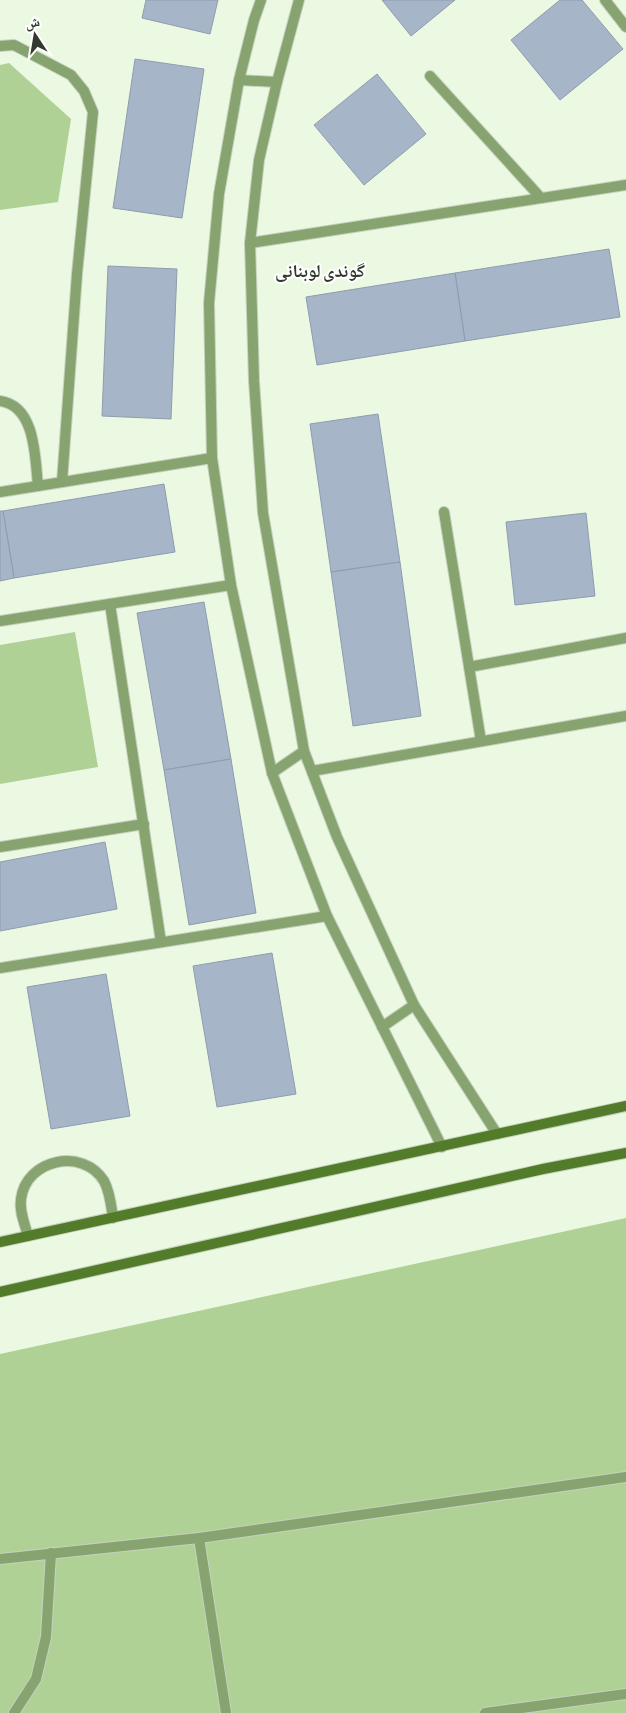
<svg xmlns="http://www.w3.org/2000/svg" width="626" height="1713" viewBox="0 0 626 1713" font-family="'Asap Condensed','Noto Naskh Arabic',sans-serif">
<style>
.green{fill:#b0d195}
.building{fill:#a7b5c9;stroke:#8e9caf}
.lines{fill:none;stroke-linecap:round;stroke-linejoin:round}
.lane-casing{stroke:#c6d2be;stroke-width:12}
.street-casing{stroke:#c6d2be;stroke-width:12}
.secondary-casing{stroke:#c6d2be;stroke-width:12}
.lane{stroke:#87a370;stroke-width:10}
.street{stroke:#87a370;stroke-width:10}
.secondary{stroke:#537c2a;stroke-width:10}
.labels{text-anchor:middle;stroke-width:4;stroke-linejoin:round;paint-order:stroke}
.quarter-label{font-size:18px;font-weight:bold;fill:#343930;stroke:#fff}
</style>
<rect width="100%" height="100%" fill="#ebf8e2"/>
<g class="green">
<polygon points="9,63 71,119 58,202 0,210 0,65"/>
<polygon points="75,632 98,767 0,784 0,645"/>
<polygon points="626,1218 626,1713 0,1713 0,1354"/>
</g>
<g class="building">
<polygon points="146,0 218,0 210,34 142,18"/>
<polygon points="382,0 455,0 411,36"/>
<polygon points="560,0 582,0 623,49 560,100 511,40"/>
<polygon points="135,59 204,69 182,218 113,208"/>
<polygon points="377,74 426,134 364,185 314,125"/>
<polygon points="609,249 620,317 465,341 455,273"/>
<polygon points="108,266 177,269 171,419 102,416"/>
<polygon points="455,273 465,341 317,365 306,297"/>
<polygon points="378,414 400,562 331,572 310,424"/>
<polygon points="164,484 175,552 14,578 3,511"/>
<polygon points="0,511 3,511 14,578 0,581"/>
<polygon points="586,513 595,596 515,605 506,522"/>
<polygon points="400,562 421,716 353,726 331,572"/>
<polygon points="204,602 231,759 164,770 137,613"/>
<polygon points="231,759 256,913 189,925 164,770"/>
<polygon points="105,842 117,909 0,931 0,862"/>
<polygon points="272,953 296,1094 217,1107 193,966"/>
<polygon points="106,974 130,1116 51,1129 27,987"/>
</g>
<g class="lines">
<defs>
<g id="lane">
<polyline points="605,0 626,27"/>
<polyline points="0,46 14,45 71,75 84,91 93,112 77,274 62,482"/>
<polyline points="430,76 541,198"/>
<path d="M0,401c36,5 35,57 38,85"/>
<polyline points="444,512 481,741"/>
<polyline points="110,604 161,942"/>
<polyline points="0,621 231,585"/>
<polyline points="469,667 626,638"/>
<polyline points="0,847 144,824"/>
<path d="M28,1236c-3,-12 -9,-24 -7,-37 5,-40 62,-52 83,-18 6,11 7,24 9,37"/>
</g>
<g id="street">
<polyline points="261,0 254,20 239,80 219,194 209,303 212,458 231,585 272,773 327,916 442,1147"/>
<polyline points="299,0 277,82 259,160 250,243 254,381 263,513 304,751 337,837 414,1005 497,1134"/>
<polyline points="239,80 277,82"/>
<polyline points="250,243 626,185"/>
<polyline points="0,492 212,458"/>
<polyline points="312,771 626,716"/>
<polyline points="272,773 304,751"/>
<polyline points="0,968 327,916"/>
<polyline points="382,1027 414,1005"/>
<polyline points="199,1538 226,1713"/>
<polyline points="0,1559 199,1538 626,1477"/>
<polyline points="14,1713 36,1679 46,1637 51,1553"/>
<polyline points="485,1713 626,1694"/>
</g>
<g id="secondary">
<polyline points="0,1242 626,1106"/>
<polyline points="0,1292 543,1169 626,1153"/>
</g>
</defs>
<use href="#lane" class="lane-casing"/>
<use href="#street" class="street-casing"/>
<use href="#secondary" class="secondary-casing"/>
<use href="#lane" class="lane"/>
<use href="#street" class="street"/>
<use href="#secondary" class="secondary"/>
</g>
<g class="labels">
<g class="quarter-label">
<text x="320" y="277">گوندی لوبنانی</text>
</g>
</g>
<g transform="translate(35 35) rotate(348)" stroke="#ffffff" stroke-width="4" paint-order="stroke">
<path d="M0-4L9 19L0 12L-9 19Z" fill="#343930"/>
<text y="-8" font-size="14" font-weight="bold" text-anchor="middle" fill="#343930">ش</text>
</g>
</svg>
